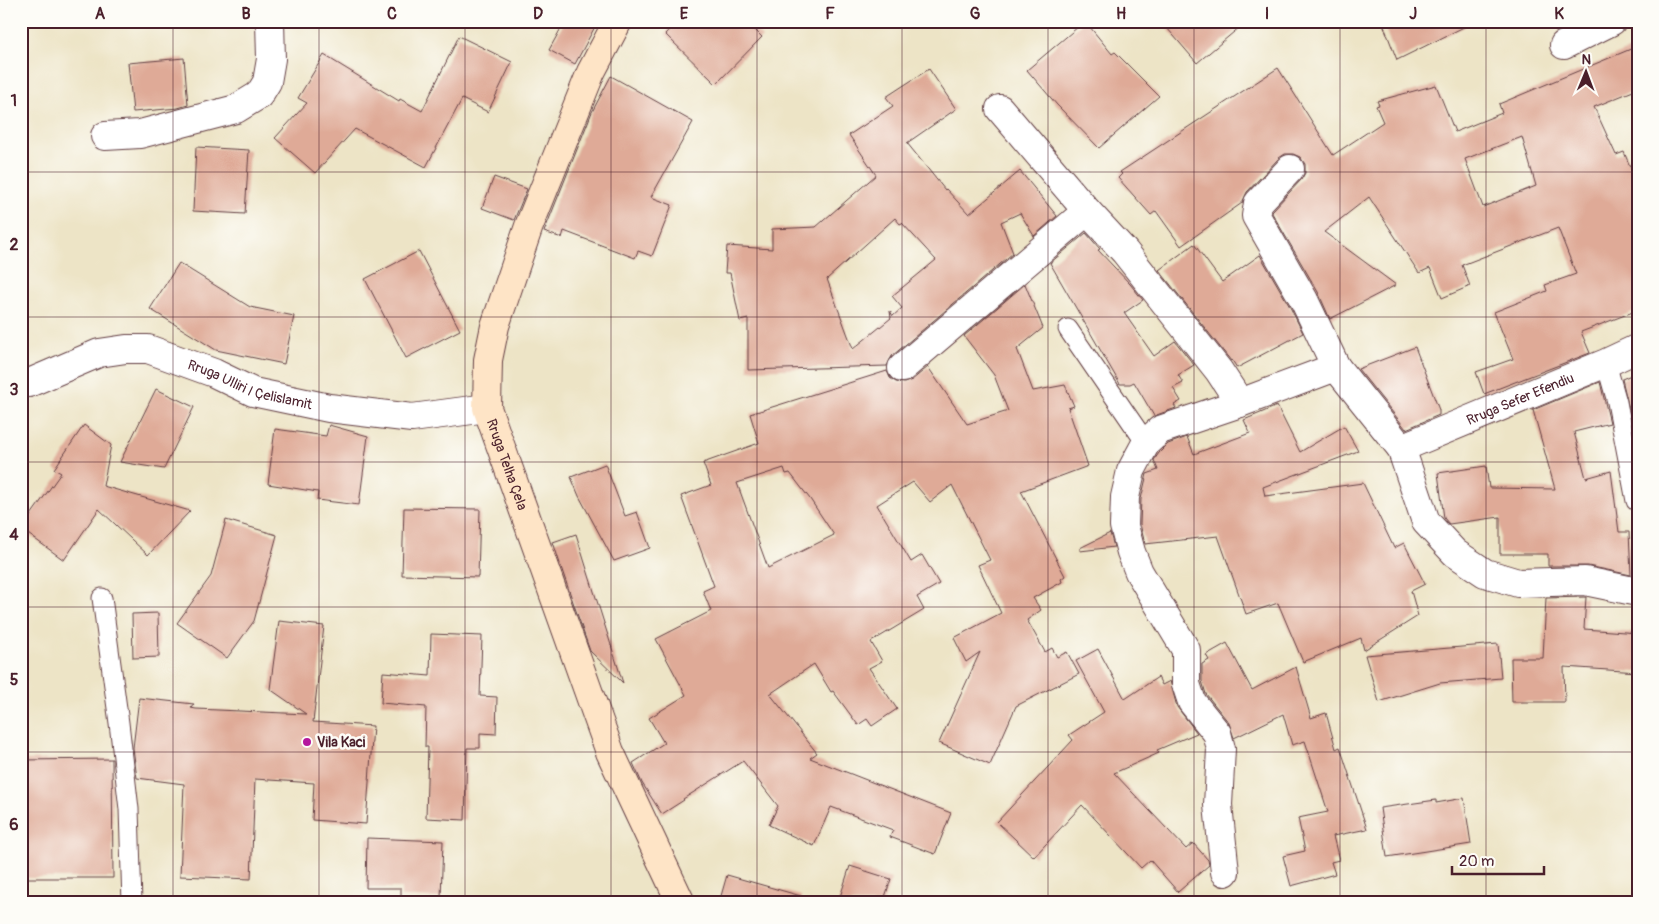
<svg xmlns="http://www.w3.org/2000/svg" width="1659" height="924" viewBox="0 0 1659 924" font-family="Pangolin,sans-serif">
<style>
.building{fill:#dfaa97;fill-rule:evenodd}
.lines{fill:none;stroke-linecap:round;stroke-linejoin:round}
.lane-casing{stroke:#623d42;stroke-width:21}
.street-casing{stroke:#623d42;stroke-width:30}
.secondary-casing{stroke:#623d42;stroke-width:30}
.lane{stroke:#fff;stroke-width:19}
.street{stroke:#fff;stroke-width:28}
.secondary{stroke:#fee4c6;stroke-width:28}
.grid{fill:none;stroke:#4a1f2b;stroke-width:1;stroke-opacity:0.55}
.poi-dot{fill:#b5179e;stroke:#fdfcf7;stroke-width:2}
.labels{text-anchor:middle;stroke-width:5;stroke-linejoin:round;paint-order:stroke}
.street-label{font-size:14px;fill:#4a1f2b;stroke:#fdfcf7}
.poi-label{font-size:14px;font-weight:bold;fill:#4a1f2b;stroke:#fdfcf7;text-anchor:start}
.neatline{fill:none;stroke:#4a1f2b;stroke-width:2}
.grid-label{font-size:16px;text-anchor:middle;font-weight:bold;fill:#4a1f2b}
</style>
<rect width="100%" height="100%" fill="#fdfcf7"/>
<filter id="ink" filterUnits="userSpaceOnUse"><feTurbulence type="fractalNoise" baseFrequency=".02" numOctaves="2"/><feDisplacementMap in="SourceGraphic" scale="10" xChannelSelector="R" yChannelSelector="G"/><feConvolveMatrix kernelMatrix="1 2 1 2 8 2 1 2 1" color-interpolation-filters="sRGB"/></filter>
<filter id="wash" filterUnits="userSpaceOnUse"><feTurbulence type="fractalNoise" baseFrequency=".0096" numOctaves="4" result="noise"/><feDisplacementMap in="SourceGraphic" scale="20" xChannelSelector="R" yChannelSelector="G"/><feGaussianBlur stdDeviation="1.12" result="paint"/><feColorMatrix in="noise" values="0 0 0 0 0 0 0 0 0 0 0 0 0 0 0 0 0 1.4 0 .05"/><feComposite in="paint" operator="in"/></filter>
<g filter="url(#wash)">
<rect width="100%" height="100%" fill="#ede4c6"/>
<g id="blocks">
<g class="building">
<polygon points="565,21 598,21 575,64 549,50"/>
<polygon points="677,21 746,21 762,37 716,84 665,34"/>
<polygon points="1085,21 1112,54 1115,52 1159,96 1099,148 1057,105 1027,70"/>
<polygon points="1161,21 1247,21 1197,63"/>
<polygon points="1382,21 1476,21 1397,60"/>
<polygon points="459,36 512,62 488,112 462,99 426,167 355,129 315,173 275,138 307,103 298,98 324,55 399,101 400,99 422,111"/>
<path d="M1638,46v43l-44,18 22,48 8,-3 14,34v124l-57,22 9,21 -106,41 -8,-22 37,-13 -19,-47 53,-21 -2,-6 31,-11 -18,-46 -96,37 8,21 -28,12 -12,-30 -11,5 -50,-76 -45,35 72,53 -66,34 -12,-27 -46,-79 1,-3 28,-30 4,-7v-9l-5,-7 -7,-3h-8l-6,4 -32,34 -5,11 -61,43 -25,-35 -5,4 -33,-37 4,-4 -2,-2 158,-104 55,87 50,-33 -7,-16 3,-1 -2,-4 59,-16 19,47 47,-19 -3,-9zM1522,137l14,49 -53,21 -18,-48z"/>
<polygon points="184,58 188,105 178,108 133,112 128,63"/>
<path d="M929,69l27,40 -49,34 38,47 1,-1 23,25 51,-43 37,45 -23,20 -14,-23 -19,9 12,31 -121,103 -5,10 -139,4v-51l-8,2 -10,-48h-5l2,-27 45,3v-20l44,-2 60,-52 -27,-40 44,-29 -7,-9zM895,218l5,6 2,-1 34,37 -44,36 10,12 -9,8 -3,-5 1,7 -38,31 -26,-70z"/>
<polygon points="611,76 693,122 651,197 672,205 652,256 638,251 635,258 564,231 562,238 544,232 592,112"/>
<polygon points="196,147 249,150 245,214 193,211"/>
<polygon points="494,177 527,189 514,220 482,208"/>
<polygon points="1086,233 1100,249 1098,250 1130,284 1143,300 1124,313 1154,356 1175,341 1194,365 1178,375 1183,383 1173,388 1181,401 1174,405 1176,408 1154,416 1134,382 1130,384 1120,384 1050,263"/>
<polygon points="1194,244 1222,282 1260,255 1290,307 1303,333 1237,368 1232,360 1231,361 1159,270"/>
<polygon points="419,251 460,330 406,358 365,279"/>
<polygon points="179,263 250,307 294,316 284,364 216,350 150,309"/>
<path d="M1025,284l18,44 -26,21 16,42 32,-6 9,21 -6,2 20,58 -67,25 44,85 -4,3 1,3 -29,16 8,12 -14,10 18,32 7,-4 5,9 10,-5 12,22 -63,32 -26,59 -51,-22 41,-91 -14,10 -12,-24 47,-25 -23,-48 12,-5 -38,-75 -22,17 -17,-20 -36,23 34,57 11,-7 17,29 -22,13 7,13 -53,32 11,19 -13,7 28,41 -25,17 -5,-7 -9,6 -25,-34 -2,1 -17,-28 -44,30 47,59 -7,5 141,55 -16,41 -45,-17 3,-7 -62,-23 -17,39 -45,-21 9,-19 -35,-45 -60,38 1,1 -22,14 -20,-31 -9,-20 31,-20 -15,-25 37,-23 -30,-56 55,-28 -8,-20 11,-5 -33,-90 30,-11 -8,-22 56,-20 -9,-29 137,-43 3,7 6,4 8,1 8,-3 16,-13 39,57 41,-13 -14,-36 -30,-39zM784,468l2,6 4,-1 20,26 24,36 -66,33 -31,-85z"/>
<polygon points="1415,347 1439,410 1439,415 1406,429 1358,369"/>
<polygon points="1638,372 1638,415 1631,417 1622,379"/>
<polygon points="1600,382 1610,423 1574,432 1586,478 1611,471 1619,532 1629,532 1631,575 1588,566 1548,566 1548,554 1500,554 1500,517 1449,524 1444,518 1438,473 1486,466 1489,488 1555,489 1533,410"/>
<polygon points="156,389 194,407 164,469 120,462"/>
<polygon points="1277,406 1300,452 1344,426 1358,451 1263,487 1265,496 1363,483 1394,548 1404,543 1425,584 1411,591 1418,616 1364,650 1361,638 1303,662 1278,603 1246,614 1218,536 1145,544 1140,524 1141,499 1147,474 1158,470 1154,460 1159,453 1168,444 1187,437 1194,454 1250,433 1244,420"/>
<polygon points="84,425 111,445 103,486 190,511 148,555 99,509 64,560 21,529 61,473 54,469"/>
<polygon points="329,425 368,436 359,505 317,500 318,492 268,484 275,429 326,436"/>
<polygon points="605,464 625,516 637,512 650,548 614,561 579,496 571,477"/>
<polygon points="404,508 480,509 478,577 402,575"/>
<polygon points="226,520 277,535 254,621 227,658 177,623 211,576"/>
<polygon points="1110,533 1114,547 1080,551 1080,548"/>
<polygon points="576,534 585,563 623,683 590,651 563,573 553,542"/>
<polygon points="1586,597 1584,629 1638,633 1638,672 1564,667 1565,702 1512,702 1511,658 1543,658 1546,598"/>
<polygon points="158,613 159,657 133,658 132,614"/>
<polygon points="279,621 324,626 313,722 373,726 366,824 312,820 314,783 255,779 251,879 180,876 184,784 137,778 133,748 139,698 194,704 191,708 196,709 306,714 270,689"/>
<polygon points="431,634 482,636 480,696 497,697 496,734 480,733 480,748 467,748 465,820 426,818 428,747 425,747 426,707 381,703 383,672 430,676"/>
<polygon points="1227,643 1252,690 1296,667 1311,718 1326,713 1336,749 1340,747 1367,829 1333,836 1339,860 1331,862 1335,874 1291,886 1283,856 1305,851 1298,818 1328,812 1305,741 1292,745 1283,714 1234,738 1229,723 1206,694 1202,681 1202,664 1209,660 1206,655"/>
<polygon points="1498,644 1501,678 1440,683 1379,702 1365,655"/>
<polygon points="1098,649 1125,699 1158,677 1162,685 1170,681 1177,707 1197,733 1157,750 1159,753 1114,773 1186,849 1193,843 1208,860 1209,865 1178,892 1150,860 1141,868 1082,805 1034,857 997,822 1073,740 1069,735 1104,712 1076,661"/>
<polygon points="112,759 113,878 23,878 22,760"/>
<polygon points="1464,798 1471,844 1387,857 1380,808 1436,800 1436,803"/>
<polygon points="367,838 443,841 441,898 401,897 401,888 366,888"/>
<polygon points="850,866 891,879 883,903 838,903"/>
<polygon points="727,875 801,896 800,903 719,903"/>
</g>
</g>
</g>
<g filter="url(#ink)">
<use href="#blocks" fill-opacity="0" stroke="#623d42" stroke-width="1"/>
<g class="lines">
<defs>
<g id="lane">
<polyline points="1068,329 1146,443"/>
<polyline points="1606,363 1617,402 1636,501"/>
<polyline points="102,598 119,723 129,809 132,903"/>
</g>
<g id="street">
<polyline points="1564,45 1612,21"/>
<polyline points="1000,109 1087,211 1125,252 1219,371 1240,403"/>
<polyline points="105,136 140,134 236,109 259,95 267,82 271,59 270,21"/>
<polyline points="1290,169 1258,203 1256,216 1304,300 1336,367 1401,448 1426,522 1455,553 1485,573 1518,583 1585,581 1638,592"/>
<polyline points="902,368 1087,211"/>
<path id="s1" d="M21,383h8l70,-30 27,-4h22l66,24 39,19 76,16 83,10 75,-10"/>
<path id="s2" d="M1401,448l205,-85 32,-15"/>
<polyline points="1225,872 1218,805 1221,749 1217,733 1192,702 1186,684 1186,650 1139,572 1131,552 1124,526 1125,497 1131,471 1146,443 1160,430 1240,403 1336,367"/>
</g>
<g id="secondary">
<path id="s3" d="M618,21l-27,51 -62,154 -12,35 -22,65 -7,34 -1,48 123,344 71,151"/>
</g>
</defs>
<use href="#lane" class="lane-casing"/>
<use href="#street" class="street-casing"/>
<use href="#secondary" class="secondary-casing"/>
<use href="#lane" class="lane"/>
<use href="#street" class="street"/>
<use href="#secondary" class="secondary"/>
</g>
</g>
<path class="grid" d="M173,21v882M319,21v882M465,21v882M611,21v882M757,21v882M902,21v882M1048,21v882M1194,21v882M1340,21v882M1486,21v882M21,172h1617M21,317h1617M21,462h1617M21,607h1617M21,752h1617"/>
<circle class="poi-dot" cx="307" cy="742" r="5"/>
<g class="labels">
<g class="street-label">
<text dy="5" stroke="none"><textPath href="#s1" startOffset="242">Rruga Ulliri I Çelislamit</textPath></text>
<text dy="5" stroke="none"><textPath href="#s2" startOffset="129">Rruga Sefer Efendiu</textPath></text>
<text dy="5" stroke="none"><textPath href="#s3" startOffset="472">Rruga Telha Çela</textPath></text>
</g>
<g class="poi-label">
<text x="317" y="747">Vila Kaci</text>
</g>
</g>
<rect width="1659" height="924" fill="none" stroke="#fdfcf7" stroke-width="55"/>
<g transform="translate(1586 72) rotate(1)" stroke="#fdfcf7" stroke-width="4" paint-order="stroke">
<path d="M0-4L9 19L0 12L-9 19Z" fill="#4a1f2b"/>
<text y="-8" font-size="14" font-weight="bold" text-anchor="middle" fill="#4a1f2b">N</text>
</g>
<path d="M1452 866v8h92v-8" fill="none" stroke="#4a1f2b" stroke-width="2.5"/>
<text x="1459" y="866" font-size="15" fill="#4a1f2b" stroke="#fdfcf7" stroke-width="4" paint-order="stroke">20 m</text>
<rect x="28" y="28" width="1604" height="868" class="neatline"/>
<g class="grid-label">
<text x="100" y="19">A</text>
<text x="246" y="19">B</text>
<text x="392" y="19">C</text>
<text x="538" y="19">D</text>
<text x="684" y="19">E</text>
<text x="830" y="19">F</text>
<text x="975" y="19">G</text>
<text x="1121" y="19">H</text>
<text x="1267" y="19">I</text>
<text x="1413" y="19">J</text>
<text x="1559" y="19">K</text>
<text x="14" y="106">1</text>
<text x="14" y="250">2</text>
<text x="14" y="395">3</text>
<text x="14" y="540">4</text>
<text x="14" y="685">5</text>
<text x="14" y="830">6</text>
</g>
</svg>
